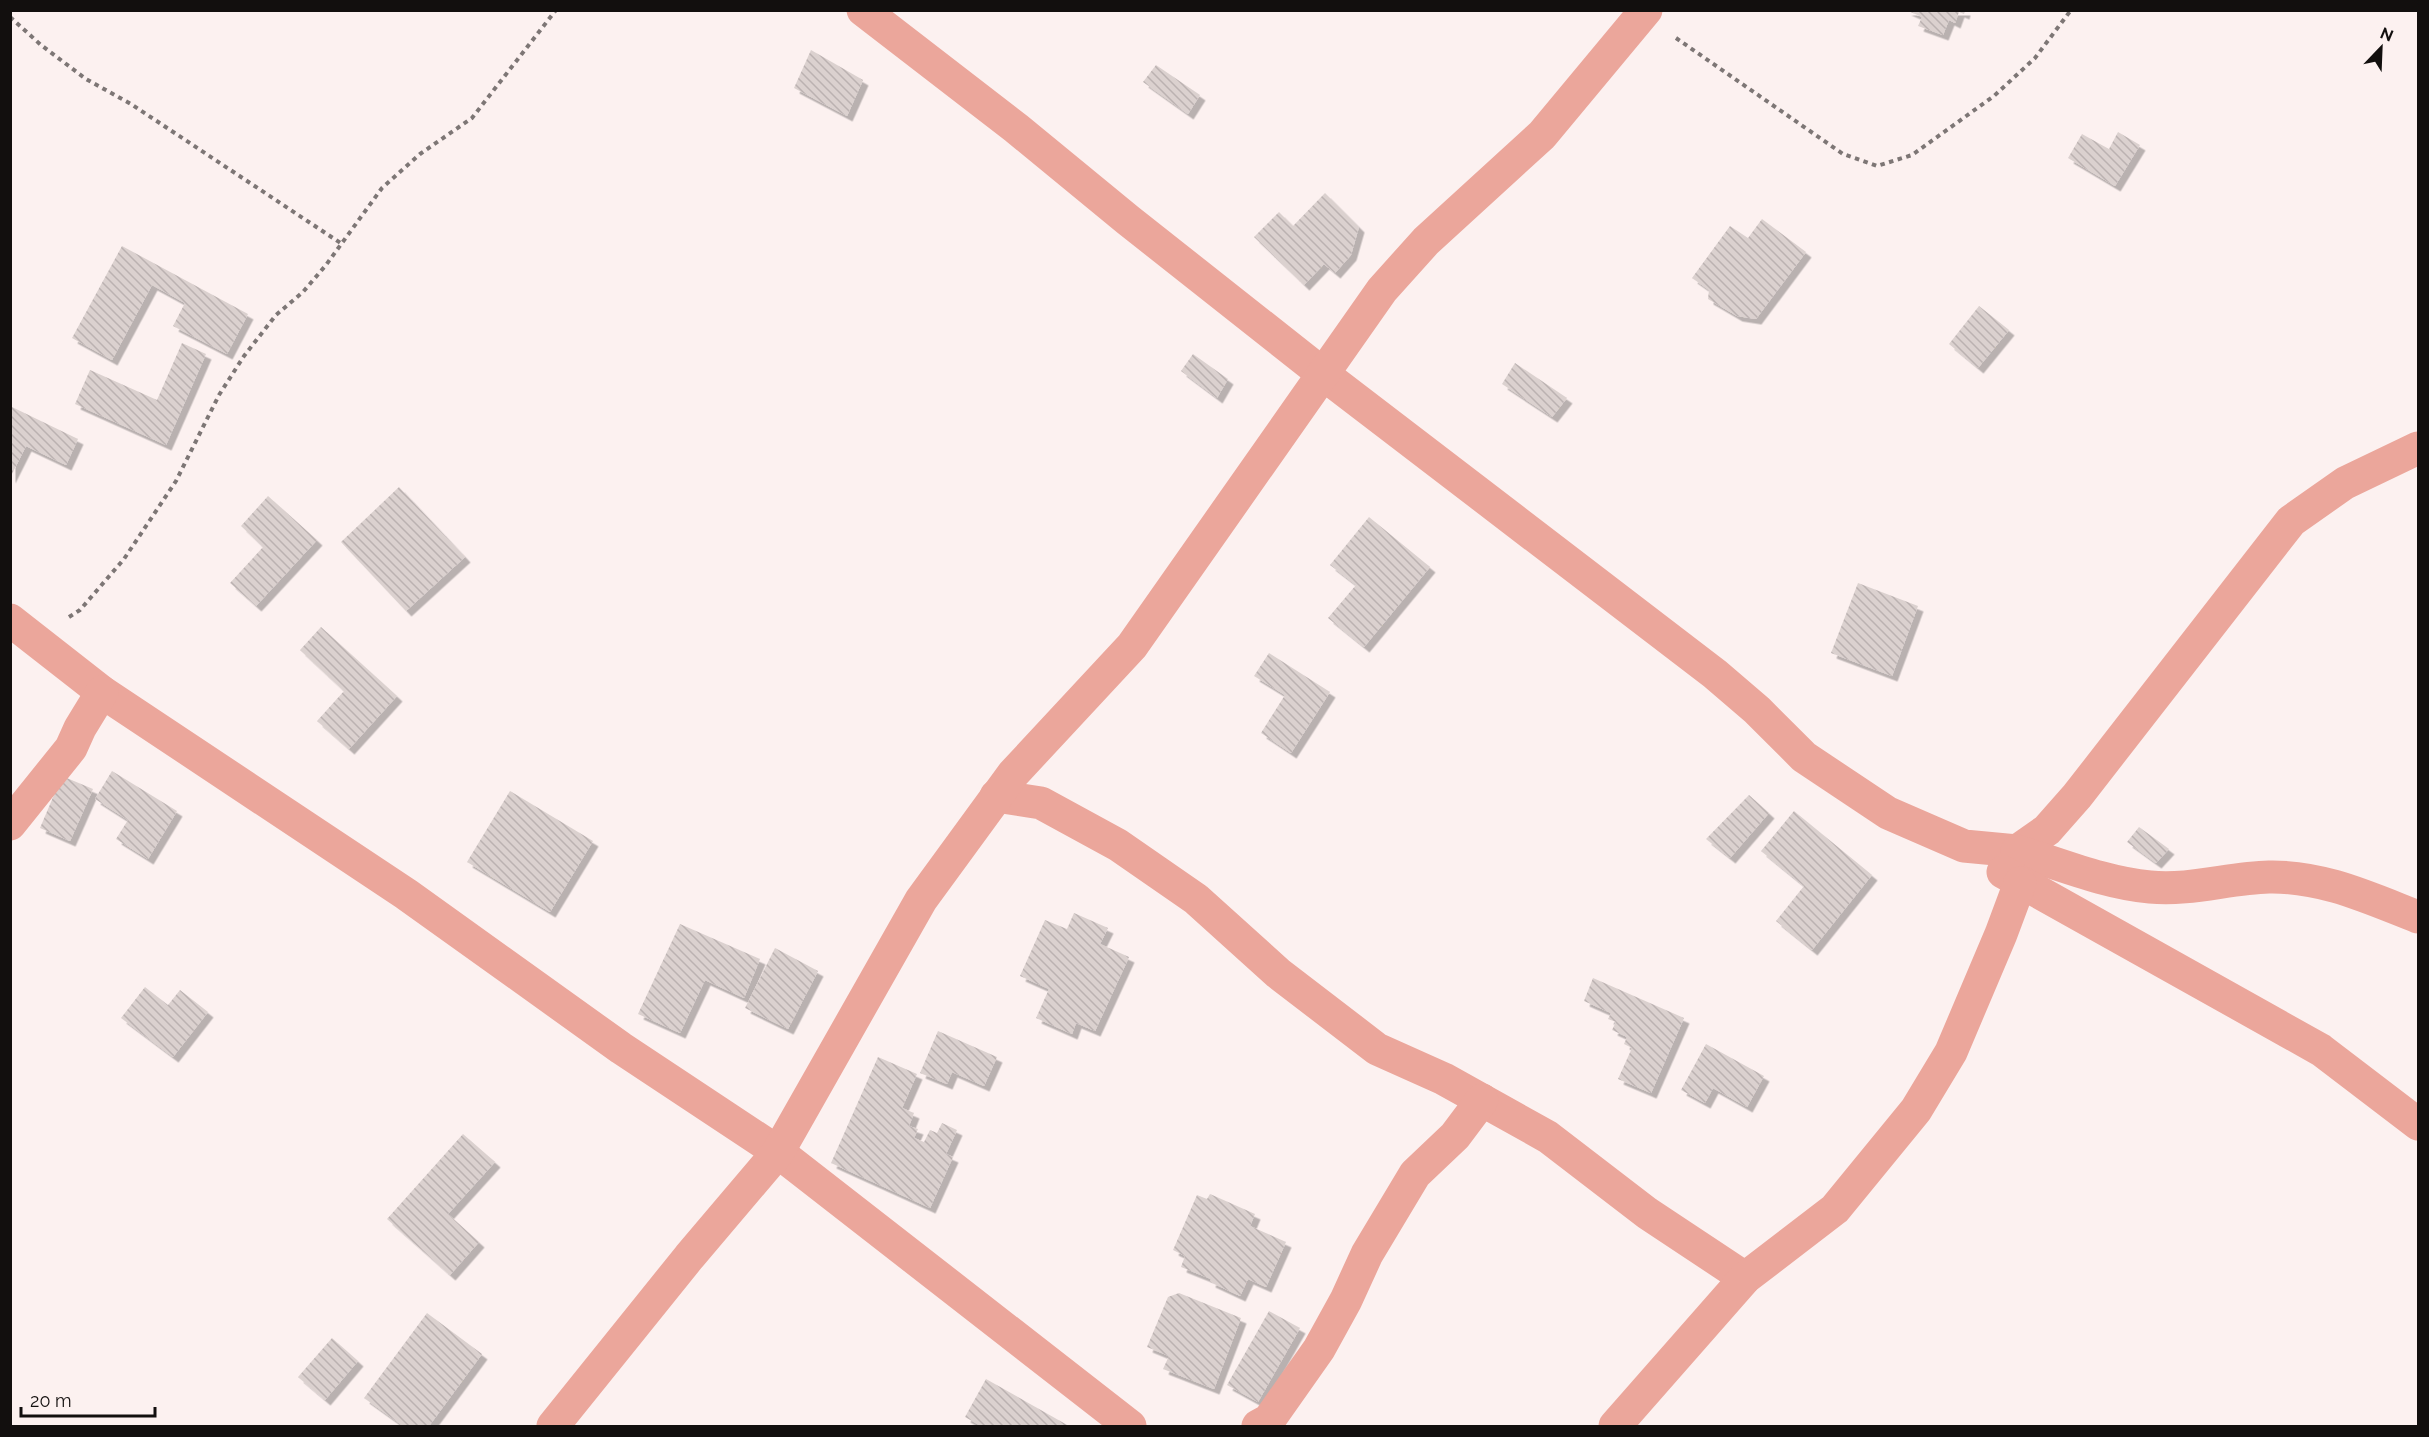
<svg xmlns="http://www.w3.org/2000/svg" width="2429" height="1437" viewBox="0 0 2429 1437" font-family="Raleway,sans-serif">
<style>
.building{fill:url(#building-back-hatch);filter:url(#shadow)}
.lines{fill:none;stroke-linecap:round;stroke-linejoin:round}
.path{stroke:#7d7675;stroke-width:4;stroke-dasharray:4.5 4.5;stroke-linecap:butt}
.minor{stroke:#eba69b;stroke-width:33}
</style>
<defs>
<pattern id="building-back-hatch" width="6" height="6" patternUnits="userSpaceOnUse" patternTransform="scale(1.5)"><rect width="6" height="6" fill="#dbd1cf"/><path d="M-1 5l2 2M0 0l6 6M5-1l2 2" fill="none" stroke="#bbb2b1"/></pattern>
<filter id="shadow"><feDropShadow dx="5.5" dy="5.5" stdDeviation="0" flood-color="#0004"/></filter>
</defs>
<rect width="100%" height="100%" fill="#fcf1f0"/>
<g class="building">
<polygon points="1906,10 1965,10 1964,14 1959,12 1955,23 1949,20 1943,35 1918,26 1922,17"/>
<polygon points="811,50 863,80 847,116 794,88"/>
<polygon points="1156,65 1200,95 1188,114 1143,82"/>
<polygon points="2118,132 2140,145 2115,186 2068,158 2082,134 2109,149"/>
<polygon points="1325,193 1359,227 1351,255 1335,273 1324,264 1304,285 1254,237 1279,212 1293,226"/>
<polygon points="1762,219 1806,252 1756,319 1737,316 1708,299 1709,290 1692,278 1730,226 1748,238"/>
<polygon points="122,246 248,314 227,354 173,326 185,303 152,285 112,360 72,338"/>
<polygon points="1979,306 2009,330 1978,368 1949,344"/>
<polygon points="182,343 206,354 166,445 75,404 90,370 157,400"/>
<polygon points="1193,354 1228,379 1217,398 1181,371"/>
<polygon points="1515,363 1567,398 1552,417 1502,384"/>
<polygon points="10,406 78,439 66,465 26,446 10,478"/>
<polygon points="399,487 465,557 406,611 341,542"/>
<polygon points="268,496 317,540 256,606 230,583 263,547 241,526"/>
<polygon points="1369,517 1430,567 1364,647 1328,618 1356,585 1330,565"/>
<polygon points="1858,583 1918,606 1892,676 1831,653"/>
<polygon points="321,627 397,696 349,749 317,721 344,691 300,650"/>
<polygon points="1269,653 1330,692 1291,753 1261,733 1285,695 1254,676"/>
<polygon points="112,771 177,811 148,859 116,839 128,820 95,799"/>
<polygon points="62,776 93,789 70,841 40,828"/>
<polygon points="510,791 593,841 550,912 467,862"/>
<polygon points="1749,795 1769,813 1730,858 1706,839"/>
<polygon points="1794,811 1872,875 1812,950 1776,921 1804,886 1761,851"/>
<polygon points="2139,827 2169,849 2156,863 2127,842"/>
<polygon points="1074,913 1108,928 1100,944 1129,957 1095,1031 1076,1023 1072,1034 1036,1018 1049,989 1020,976 1045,920 1067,929"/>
<polygon points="680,924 760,959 744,998 705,980 680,1033 638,1014"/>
<polygon points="775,948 818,971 788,1029 745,1008"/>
<polygon points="1593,978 1684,1018 1651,1093 1618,1079 1632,1048 1624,1044 1627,1037 1612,1030 1616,1022 1608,1019 1611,1013 1584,1001"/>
<polygon points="145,987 168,1005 180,990 208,1012 173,1057 121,1018"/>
<polygon points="938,1031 997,1057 984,1086 952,1072 947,1084 920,1073"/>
<polygon points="1706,1044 1764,1076 1747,1107 1713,1088 1705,1103 1681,1090"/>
<polygon points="878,1057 917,1074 902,1108 914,1113 909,1126 918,1129 914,1138 924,1142 930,1130 937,1133 942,1123 957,1130 946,1154 953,1157 930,1208 831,1163"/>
<polygon points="463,1134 495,1162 448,1214 479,1242 450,1275 387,1219"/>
<polygon points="1210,1194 1255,1214 1250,1226 1286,1242 1266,1287 1248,1279 1240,1296 1210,1282 1211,1279 1181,1267 1185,1256 1173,1250 1197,1195 1207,1199"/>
<polygon points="1179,1293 1241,1318 1214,1389 1163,1369 1169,1356 1147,1347 1168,1297"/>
<polygon points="1269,1311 1300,1328 1258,1402 1227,1385"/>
<polygon points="427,1313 482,1354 429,1426 403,1426 364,1398"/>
<polygon points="332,1338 358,1361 325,1400 298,1377"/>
<polygon points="986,1379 1069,1426 981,1426 965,1417"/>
</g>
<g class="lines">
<g class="path">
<polyline points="10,17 41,45 86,79 131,104 342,244"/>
<polyline points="1676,38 1843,154 1877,166 1912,155 1994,96 2035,58 2071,10"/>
<polyline points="69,617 80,610 124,559 176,481 219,395 244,356 276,315 303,292 326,265 382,188 420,154 472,118 556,10"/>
</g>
<g class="minor">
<polyline points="863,10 1016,128 1128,220 1323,374 1715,674 1757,710 1804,757 1888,813 1964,846 2017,851 2047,830 2077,796 2291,521 2345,483 2418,448"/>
<polyline points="10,620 102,692 406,894 621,1048 778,1152 1130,1426"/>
<polyline points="996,796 1041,803 1118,845 1196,899 1278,973 1377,1049 1444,1079 1548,1137 1647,1213 1745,1278"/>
<polyline points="10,824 71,748 80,728 102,692"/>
<path d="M2017,851c43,13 88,32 133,36 40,4 79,-9 119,-10 54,-1 100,21 149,40"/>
<polyline points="2003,872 2321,1050 2418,1124"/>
<polyline points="553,1426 689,1257 778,1152 921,900 1013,774 1132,646 1382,290 1426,241 1542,135 1646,10"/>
<polyline points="1258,1426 1269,1420 1319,1349 1346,1300 1367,1254 1415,1174 1455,1136 1482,1100"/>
<polyline points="1615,1426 1745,1278 1835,1209 1916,1110 1951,1052 2001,934 2020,883"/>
</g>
</g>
<rect width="2429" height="1437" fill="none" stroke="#120f0e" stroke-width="24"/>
<g transform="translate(2381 48) rotate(23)" stroke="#fcf1f0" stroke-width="4.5" paint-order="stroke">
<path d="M0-4.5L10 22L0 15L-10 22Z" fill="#120f0e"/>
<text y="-9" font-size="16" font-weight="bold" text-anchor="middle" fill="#120f0e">N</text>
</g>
<path d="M21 1407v9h134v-9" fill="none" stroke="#120f0e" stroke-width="3"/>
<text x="30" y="1407" font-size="18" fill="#120f0e" stroke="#fcf1f0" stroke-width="4.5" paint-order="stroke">20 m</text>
</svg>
